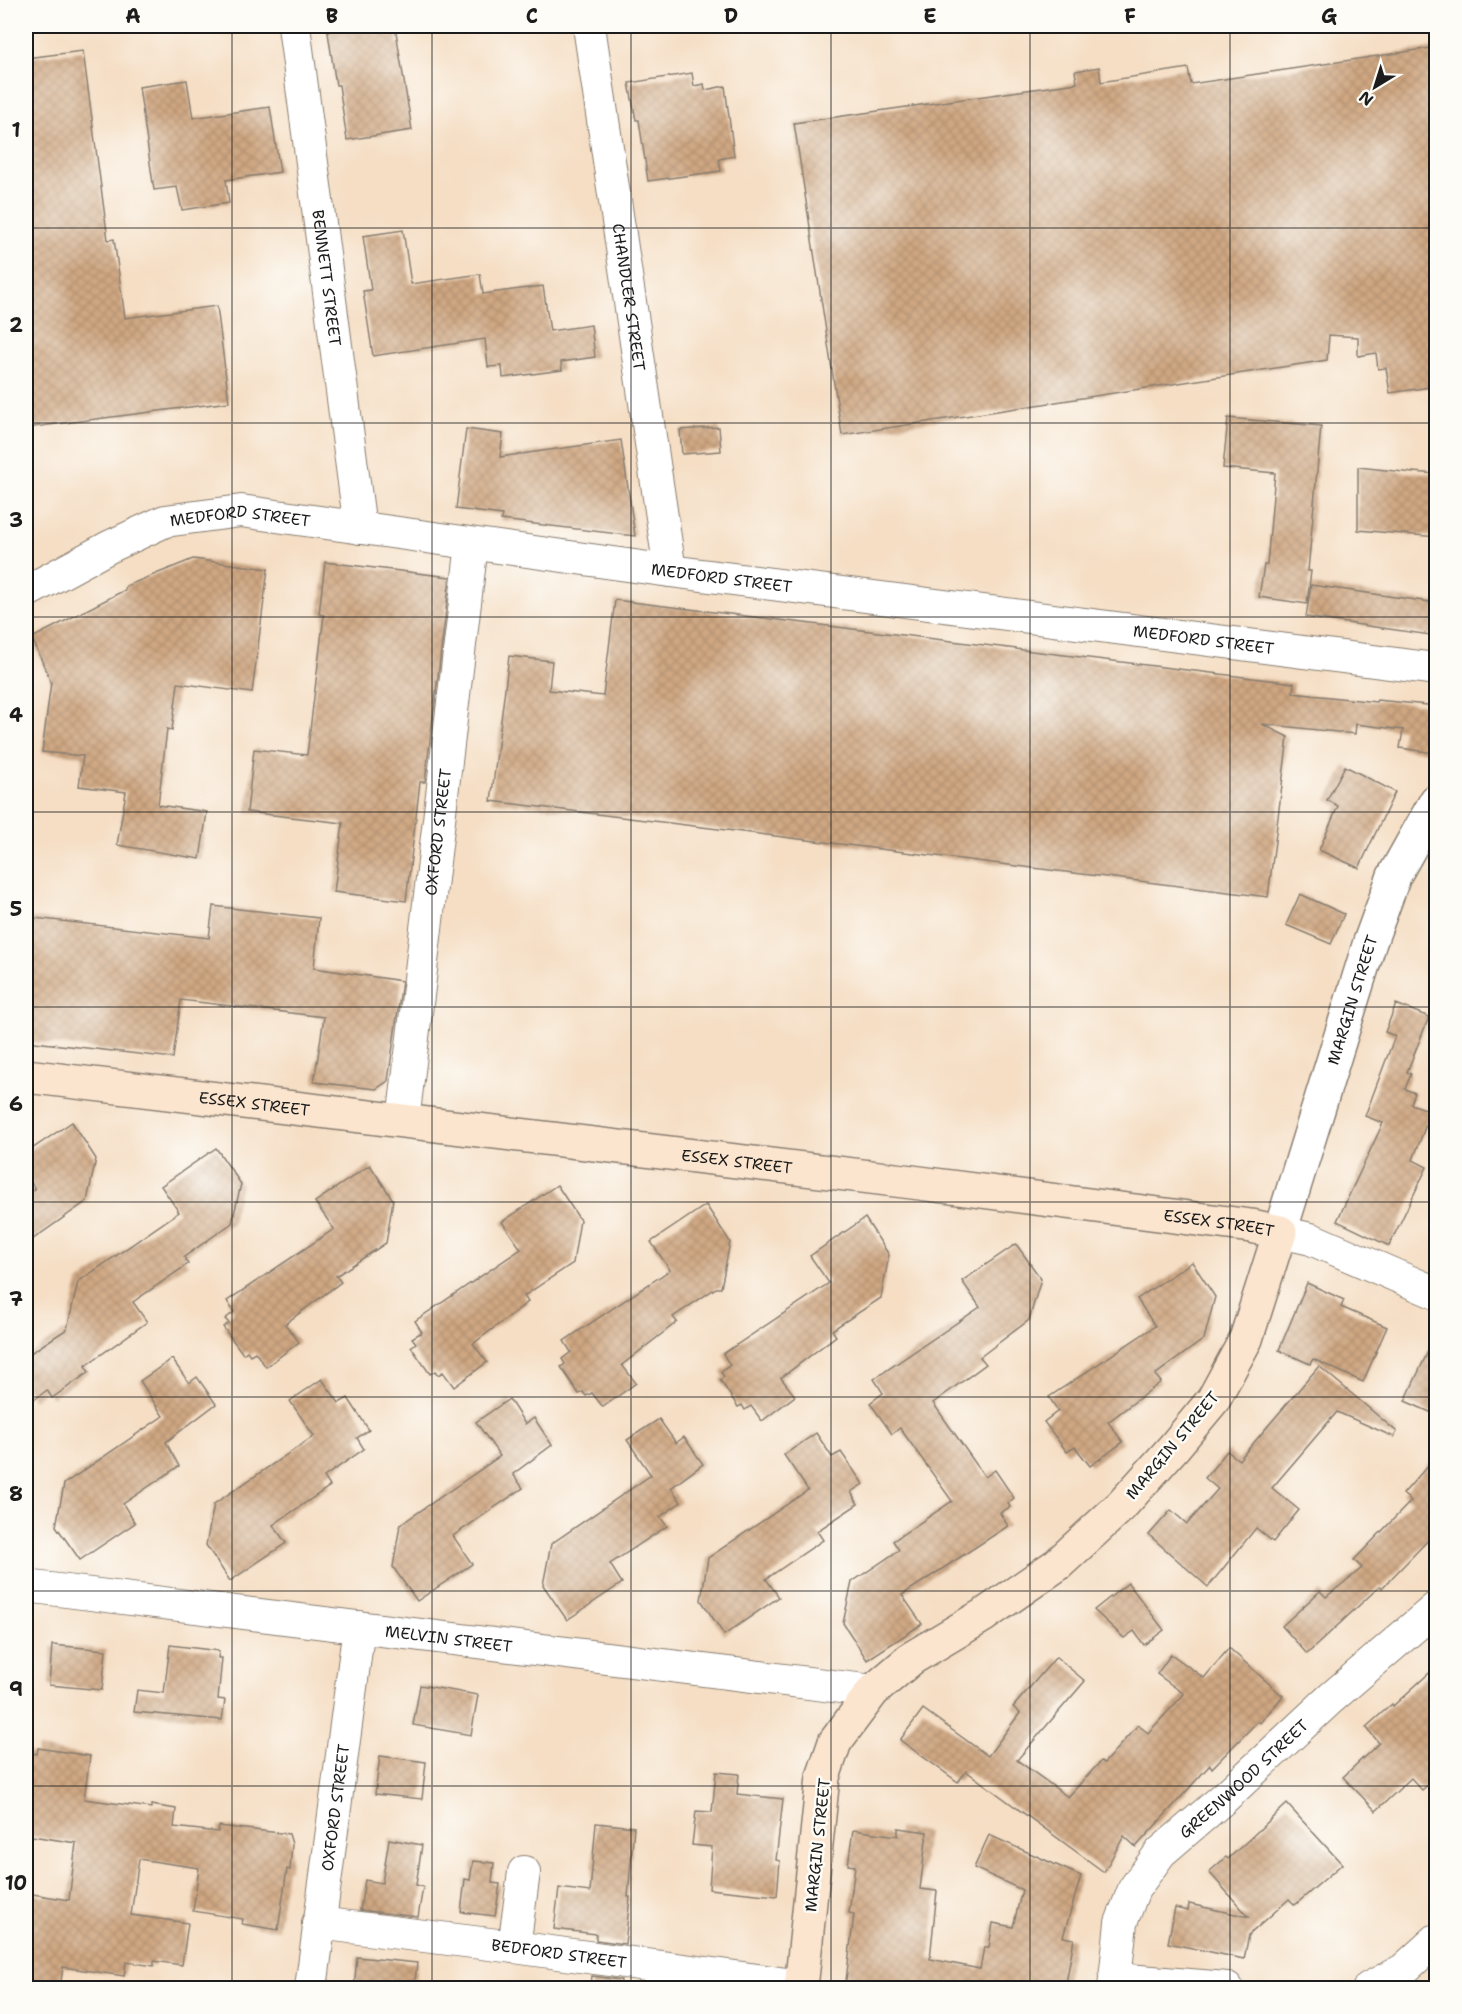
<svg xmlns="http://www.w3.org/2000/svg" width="1462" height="2014" viewBox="0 0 1462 2014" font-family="'Shantell Sans',sans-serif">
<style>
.building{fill:url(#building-cross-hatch)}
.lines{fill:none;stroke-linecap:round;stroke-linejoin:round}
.minor-casing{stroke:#887d70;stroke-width:34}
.tertiary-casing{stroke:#887d70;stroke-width:36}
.secondary-casing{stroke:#887d70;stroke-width:36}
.minor{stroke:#fff;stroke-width:32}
.tertiary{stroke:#fff;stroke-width:33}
.secondary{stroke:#fce5cf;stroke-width:33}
.grid{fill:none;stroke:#1c1c1c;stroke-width:1.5;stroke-opacity:0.55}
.labels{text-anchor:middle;stroke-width:5;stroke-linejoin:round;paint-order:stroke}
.street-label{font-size:16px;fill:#1c1c1c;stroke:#fdfcf7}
.neatline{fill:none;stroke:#1c1c1c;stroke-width:2}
.grid-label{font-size:20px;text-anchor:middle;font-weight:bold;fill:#1c1c1c}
</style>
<defs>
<pattern id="building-cross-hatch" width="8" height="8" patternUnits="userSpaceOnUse" patternTransform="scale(1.5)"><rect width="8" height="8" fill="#cfa782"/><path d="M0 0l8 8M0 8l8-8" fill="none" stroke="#b18f70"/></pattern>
</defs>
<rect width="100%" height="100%" fill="#fdfcf7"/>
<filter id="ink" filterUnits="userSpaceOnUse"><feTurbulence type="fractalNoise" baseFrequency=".0167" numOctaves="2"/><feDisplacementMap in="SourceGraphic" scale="12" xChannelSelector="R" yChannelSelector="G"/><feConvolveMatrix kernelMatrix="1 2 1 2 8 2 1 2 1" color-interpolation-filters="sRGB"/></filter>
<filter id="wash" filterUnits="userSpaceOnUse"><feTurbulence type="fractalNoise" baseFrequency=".008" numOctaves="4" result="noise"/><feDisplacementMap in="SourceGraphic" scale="24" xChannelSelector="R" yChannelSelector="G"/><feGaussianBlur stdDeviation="1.35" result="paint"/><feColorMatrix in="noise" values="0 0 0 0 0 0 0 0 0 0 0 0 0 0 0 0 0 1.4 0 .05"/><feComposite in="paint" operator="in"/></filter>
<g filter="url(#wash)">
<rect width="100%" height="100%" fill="#f5dec4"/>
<g id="blocks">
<g class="building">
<polygon points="327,26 395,26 412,130 347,140 339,85 336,85"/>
<polygon points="1437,47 1437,386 1390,393 1386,368 1378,369 1376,353 1358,356 1358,337 1329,335 1327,360 842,435 794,123 1077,83 1075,71 1099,67 1101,82 1188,68 1191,84"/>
<polygon points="83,51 108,240 114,239 125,318 217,306 229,402 26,428 26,58"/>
<polygon points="692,73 694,86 704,84 705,90 725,86 734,156 719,159 721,171 648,181 639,120 636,120 629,83"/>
<polygon points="187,80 193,118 270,107 280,172 226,180 229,203 182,210 177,187 154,190 139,87"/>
<polygon points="403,230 411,284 480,274 483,294 543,286 550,331 591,325 595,357 561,362 562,370 503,378 502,366 488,367 485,339 373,356 363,291 371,290 363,236"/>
<polygon points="1228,418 1321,426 1308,571 1311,571 1307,604 1259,597 1264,565 1267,565 1275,473 1223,468"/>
<polygon points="719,427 721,451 682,454 680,430"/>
<polygon points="466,429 503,434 500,457 621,440 635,536 501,520 502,515 456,509"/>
<polygon points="1358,467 1413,473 1413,472 1437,474 1437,537 1358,530"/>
<polygon points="193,559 268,569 252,693 178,683 172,730 167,729 158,805 207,812 200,859 117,845 126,792 79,786 83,756 42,752 51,682 32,638 125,590 126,586"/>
<polygon points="325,562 450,577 425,782 420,782 406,901 334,892 343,823 247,812 254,749 307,755 324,615 319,614"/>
<polygon points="1311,585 1437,603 1437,636 1306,617"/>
<polygon points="615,600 1294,683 1293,693 1376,702 1377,700 1437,706 1434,753 1400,748 1403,730 1356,724 1355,734 1262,724 1288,737 1268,897 491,801 509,656 552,661 549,690 603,696"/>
<polygon points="1345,766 1395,792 1359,868 1319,850 1338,806 1327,800"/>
<polygon points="1300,894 1344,914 1331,944 1286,925"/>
<polygon points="213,906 319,918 314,968 402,981 388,1081 376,1089 314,1082 324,1017 181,1000 173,1058 26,1041 26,917 209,938"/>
<polygon points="1396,1004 1429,1017 1407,1072 1411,1074 1405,1089 1415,1093 1411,1104 1431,1111 1413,1160 1427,1167 1389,1246 1337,1221 1383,1123 1365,1116 1395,1036 1385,1032"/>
<polygon points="72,1122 96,1159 87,1201 26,1244 26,1195 35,1189 26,1174 26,1153"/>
<polygon points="216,1148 241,1184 232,1223 184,1257 188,1264 133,1302 147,1322 85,1366 89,1372 52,1398 47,1390 34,1400 26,1387 26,1356 67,1329 78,1282 179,1212 161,1186"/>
<polygon points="370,1165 393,1200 386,1243 336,1276 341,1282 285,1324 299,1342 266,1367 255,1352 250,1355 247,1351 243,1354 223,1327 229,1323 225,1319 234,1312 227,1301 334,1229 315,1202"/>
<polygon points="557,1185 580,1220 573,1263 524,1296 528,1302 473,1344 487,1362 454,1387 443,1372 438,1375 435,1371 430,1374 411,1347 416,1343 412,1338 422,1332 415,1321 521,1249 502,1222"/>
<polygon points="706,1205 730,1242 721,1288 716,1288 673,1317 677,1322 622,1365 636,1383 603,1407 592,1393 586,1396 583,1392 579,1394 561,1367 565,1364 562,1359 571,1352 564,1341 670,1270 651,1242"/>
<polygon points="865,1218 889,1255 881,1298 832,1330 836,1336 781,1378 795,1396 762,1421 751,1406 745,1410 742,1405 738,1407 720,1380 724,1377 721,1372 730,1365 723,1354 829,1283 810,1256"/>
<polygon points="1016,1244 1041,1279 1029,1320 980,1357 986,1364 933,1403 985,1477 995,1470 1014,1498 1008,1503 1010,1507 1000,1513 1008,1526 902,1595 922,1624 867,1660 843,1623 852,1582 899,1550 893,1541 952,1501 900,1428 892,1434 870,1403 883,1393 874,1379 980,1307 962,1281"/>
<polygon points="1192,1262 1215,1297 1204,1339 1155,1375 1161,1382 1108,1422 1123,1442 1090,1466 1075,1447 1067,1452 1044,1422 1058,1411 1049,1397 1155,1326 1137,1299"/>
<polygon points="1307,1283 1344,1300 1341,1307 1387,1327 1363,1382 1313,1359 1310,1364 1279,1350"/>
<polygon points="1437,1332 1437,1415 1405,1401"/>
<polygon points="172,1359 189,1383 197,1377 216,1404 166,1442 179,1466 123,1504 135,1523 80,1560 56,1526 64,1484 163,1416 140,1381"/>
<polygon points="1319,1366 1397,1432 1394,1437 1337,1412 1272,1488 1299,1510 1273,1542 1256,1528 1208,1587 1149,1535 1171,1510 1187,1524 1218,1489 1205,1478 1227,1451 1239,1460"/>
<polygon points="322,1379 339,1403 348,1398 369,1430 357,1438 364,1449 324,1477 330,1486 273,1525 286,1543 230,1581 206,1545 214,1504 314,1436 290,1401"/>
<polygon points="509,1399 525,1424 534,1418 552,1445 513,1474 523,1488 453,1536 472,1564 417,1601 393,1567 400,1525 500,1456 476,1422"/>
<polygon points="659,1419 676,1443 684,1437 703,1464 671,1488 681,1502 660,1517 667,1526 610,1564 622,1583 567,1620 543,1585 551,1544 651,1475 627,1440"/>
<polygon points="816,1433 832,1457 841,1452 863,1484 851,1492 858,1504 817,1531 823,1540 766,1579 779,1597 724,1635 701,1600 708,1558 808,1490 784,1455"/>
<polygon points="1437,1455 1437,1531 1382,1588 1380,1586 1307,1654 1282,1626 1320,1591 1326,1597 1362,1568 1354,1560 1411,1501 1403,1494"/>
<polygon points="1128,1583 1164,1630 1144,1645 1134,1631 1124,1638 1094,1610"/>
<polygon points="52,1645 106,1650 102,1690 49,1685"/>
<polygon points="170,1645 219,1651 218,1658 222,1658 218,1699 225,1700 222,1720 134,1712 137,1690 164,1693"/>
<polygon points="1229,1648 1283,1696 1260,1723 1258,1721 1212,1768 1210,1765 1136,1847 1124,1836 1104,1872 966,1771 958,1782 900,1740 923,1709 988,1756 1020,1713 1013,1707 1056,1657 1085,1681 1017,1760 1068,1797 1101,1761 1104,1763 1138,1725 1148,1733 1184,1694 1157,1674 1171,1654 1204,1678"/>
<polygon points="1437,1666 1437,1777 1422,1790 1411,1778 1376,1811 1343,1777 1379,1743 1366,1727 1392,1704 1393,1706"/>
<polygon points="420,1685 478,1695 471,1735 413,1725"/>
<polygon points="38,1748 90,1756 84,1799 151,1808 151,1805 176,1809 174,1827 218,1832 219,1826 289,1834 292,1844 290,1870 287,1869 278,1930 242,1924 243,1919 193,1911 199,1868 139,1859 131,1915 188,1923 182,1965 154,1961 154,1966 126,1962 124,1976 63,1967 60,1989 26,1989 26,1893 69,1900 76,1843 26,1835 26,1752 37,1754"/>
<polygon points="380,1756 426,1762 422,1799 375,1794"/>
<polygon points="716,1772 739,1774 737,1794 783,1799 776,1860 780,1861 777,1896 709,1889 712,1847 692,1845 696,1811 712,1812"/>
<polygon points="1287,1804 1342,1864 1295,1905 1289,1899 1249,1935 1244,1959 1168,1943 1175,1908 1188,1911 1189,1904 1249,1917 1209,1872 1226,1857 1228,1859"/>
<polygon points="596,1823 634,1827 628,1897 630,1897 625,1944 596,1940 596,1934 554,1929 559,1888 590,1892"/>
<polygon points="898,1828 927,1832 920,1889 937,1891 930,1959 980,1969 984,1947 989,1947 993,1923 1013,1927 1022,1890 974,1868 989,1835 1081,1876 1063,1937 1074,1939 1065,1989 845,1989 854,1914 849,1913 855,1866 848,1865 853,1830 898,1836"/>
<polygon points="389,1839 422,1845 416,1885 423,1887 418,1917 360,1910 365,1880 382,1883"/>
<polygon points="473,1861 494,1863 492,1883 500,1884 495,1916 461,1912 465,1879 470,1880"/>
<polygon points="357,1957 417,1963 414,1989 354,1989"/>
<polygon points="592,1976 621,1980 620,1989 590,1989"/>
</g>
</g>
</g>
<g filter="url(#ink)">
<use href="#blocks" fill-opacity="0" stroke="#887d70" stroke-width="1.5"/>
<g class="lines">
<defs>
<g id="minor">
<path id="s1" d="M294,26l66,502"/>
<path id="s2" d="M589,26l81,545"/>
<path id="s3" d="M26,592l83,-45 56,-26 76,-10 429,60 766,98"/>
<path id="s4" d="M403,1121l69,-577"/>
<polyline points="1280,1232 1311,1239 1436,1293"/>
<path id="s5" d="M26,1586l847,105"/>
<path id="s6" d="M318,1923l196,24 287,39"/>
<polyline points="514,1947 524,1872"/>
<polyline points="1115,1979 1227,1988"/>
<path id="s7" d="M311,1988l48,-361"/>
<path id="s8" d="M1114,1988l7,-65 13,-34 27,-37 63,-54 106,-99 106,-91"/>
<polyline points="1369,1988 1403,1970 1436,1940"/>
</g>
<g id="tertiary">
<path id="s9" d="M1280,1232l90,-290 24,-66 42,-75"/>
</g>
<g id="secondary">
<path id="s10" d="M26,1076l886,106 339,44 29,6 -34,107 -33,61 -39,47 -53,59 -63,58 -74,51 -72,43 -39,33 -38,51 -12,35 -22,211"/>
</g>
</defs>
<use href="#minor" class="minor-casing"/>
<use href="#tertiary" class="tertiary-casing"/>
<use href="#secondary" class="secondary-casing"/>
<use href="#minor" class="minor"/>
<use href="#tertiary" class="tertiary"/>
<use href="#secondary" class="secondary"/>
</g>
</g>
<path class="grid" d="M232,26v1962M432,26v1962M631,26v1962M831,26v1962M1030,26v1962M1230,26v1962M26,228h1410M26,423h1410M26,617h1410M26,812h1410M26,1007h1410M26,1202h1410M26,1397h1410M26,1591h1410M26,1786h1410"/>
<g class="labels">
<g class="street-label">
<text dy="6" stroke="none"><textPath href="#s1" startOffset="254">BENNETT STREET</textPath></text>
<text dy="6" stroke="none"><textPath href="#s2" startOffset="274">CHANDLER STREET</textPath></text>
<text dy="6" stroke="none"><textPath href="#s3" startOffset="232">MEDFORD STREET</textPath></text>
<text dy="6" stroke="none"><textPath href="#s3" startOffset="718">MEDFORD STREET</textPath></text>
<text dy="6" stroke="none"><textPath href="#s3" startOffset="1204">MEDFORD STREET</textPath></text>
<text dy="6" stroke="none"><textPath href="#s4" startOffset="291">OXFORD STREET</textPath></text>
<text dy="6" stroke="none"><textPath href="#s9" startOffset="243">MARGIN STREET</textPath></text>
<text dy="6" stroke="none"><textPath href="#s10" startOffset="230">ESSEX STREET</textPath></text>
<text dy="6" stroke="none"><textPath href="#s10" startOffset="716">ESSEX STREET</textPath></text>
<text dy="6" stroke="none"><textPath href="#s10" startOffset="1202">ESSEX STREET</textPath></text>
<text transform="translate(1172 1445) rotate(-50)" y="6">MARGIN STREET</text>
<text dy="6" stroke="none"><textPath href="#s5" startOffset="426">MELVIN STREET</textPath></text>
<text dy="6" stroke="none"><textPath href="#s8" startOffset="258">GREENWOOD STREET</textPath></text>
<text dy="6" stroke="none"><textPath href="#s7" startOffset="182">OXFORD STREET</textPath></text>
<text transform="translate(817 1845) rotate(-84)" y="6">MARGIN STREET</text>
<text dy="6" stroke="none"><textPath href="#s6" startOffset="243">BEDFORD STREET</textPath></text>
</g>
</g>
<rect width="1462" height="2014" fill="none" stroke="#fdfcf7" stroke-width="66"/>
<g transform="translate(1375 87) rotate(218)" stroke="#fdfcf7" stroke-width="4.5" paint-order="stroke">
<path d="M0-4.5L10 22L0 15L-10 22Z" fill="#1c1c1c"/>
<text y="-9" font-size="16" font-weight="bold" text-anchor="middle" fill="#1c1c1c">N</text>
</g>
<rect x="33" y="33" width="1396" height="1948" class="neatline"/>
<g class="grid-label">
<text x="133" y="23">A</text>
<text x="332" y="23">B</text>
<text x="532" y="23">C</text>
<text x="731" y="23">D</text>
<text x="930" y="23">E</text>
<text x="1130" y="23">F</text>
<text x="1329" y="23">G</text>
<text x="16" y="137">1</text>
<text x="16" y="332">2</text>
<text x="16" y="527">3</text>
<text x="16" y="722">4</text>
<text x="16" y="916">5</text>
<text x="16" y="1111">6</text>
<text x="16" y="1306">7</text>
<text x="16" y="1501">8</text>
<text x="16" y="1696">9</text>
<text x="16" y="1890">10</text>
</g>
</svg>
